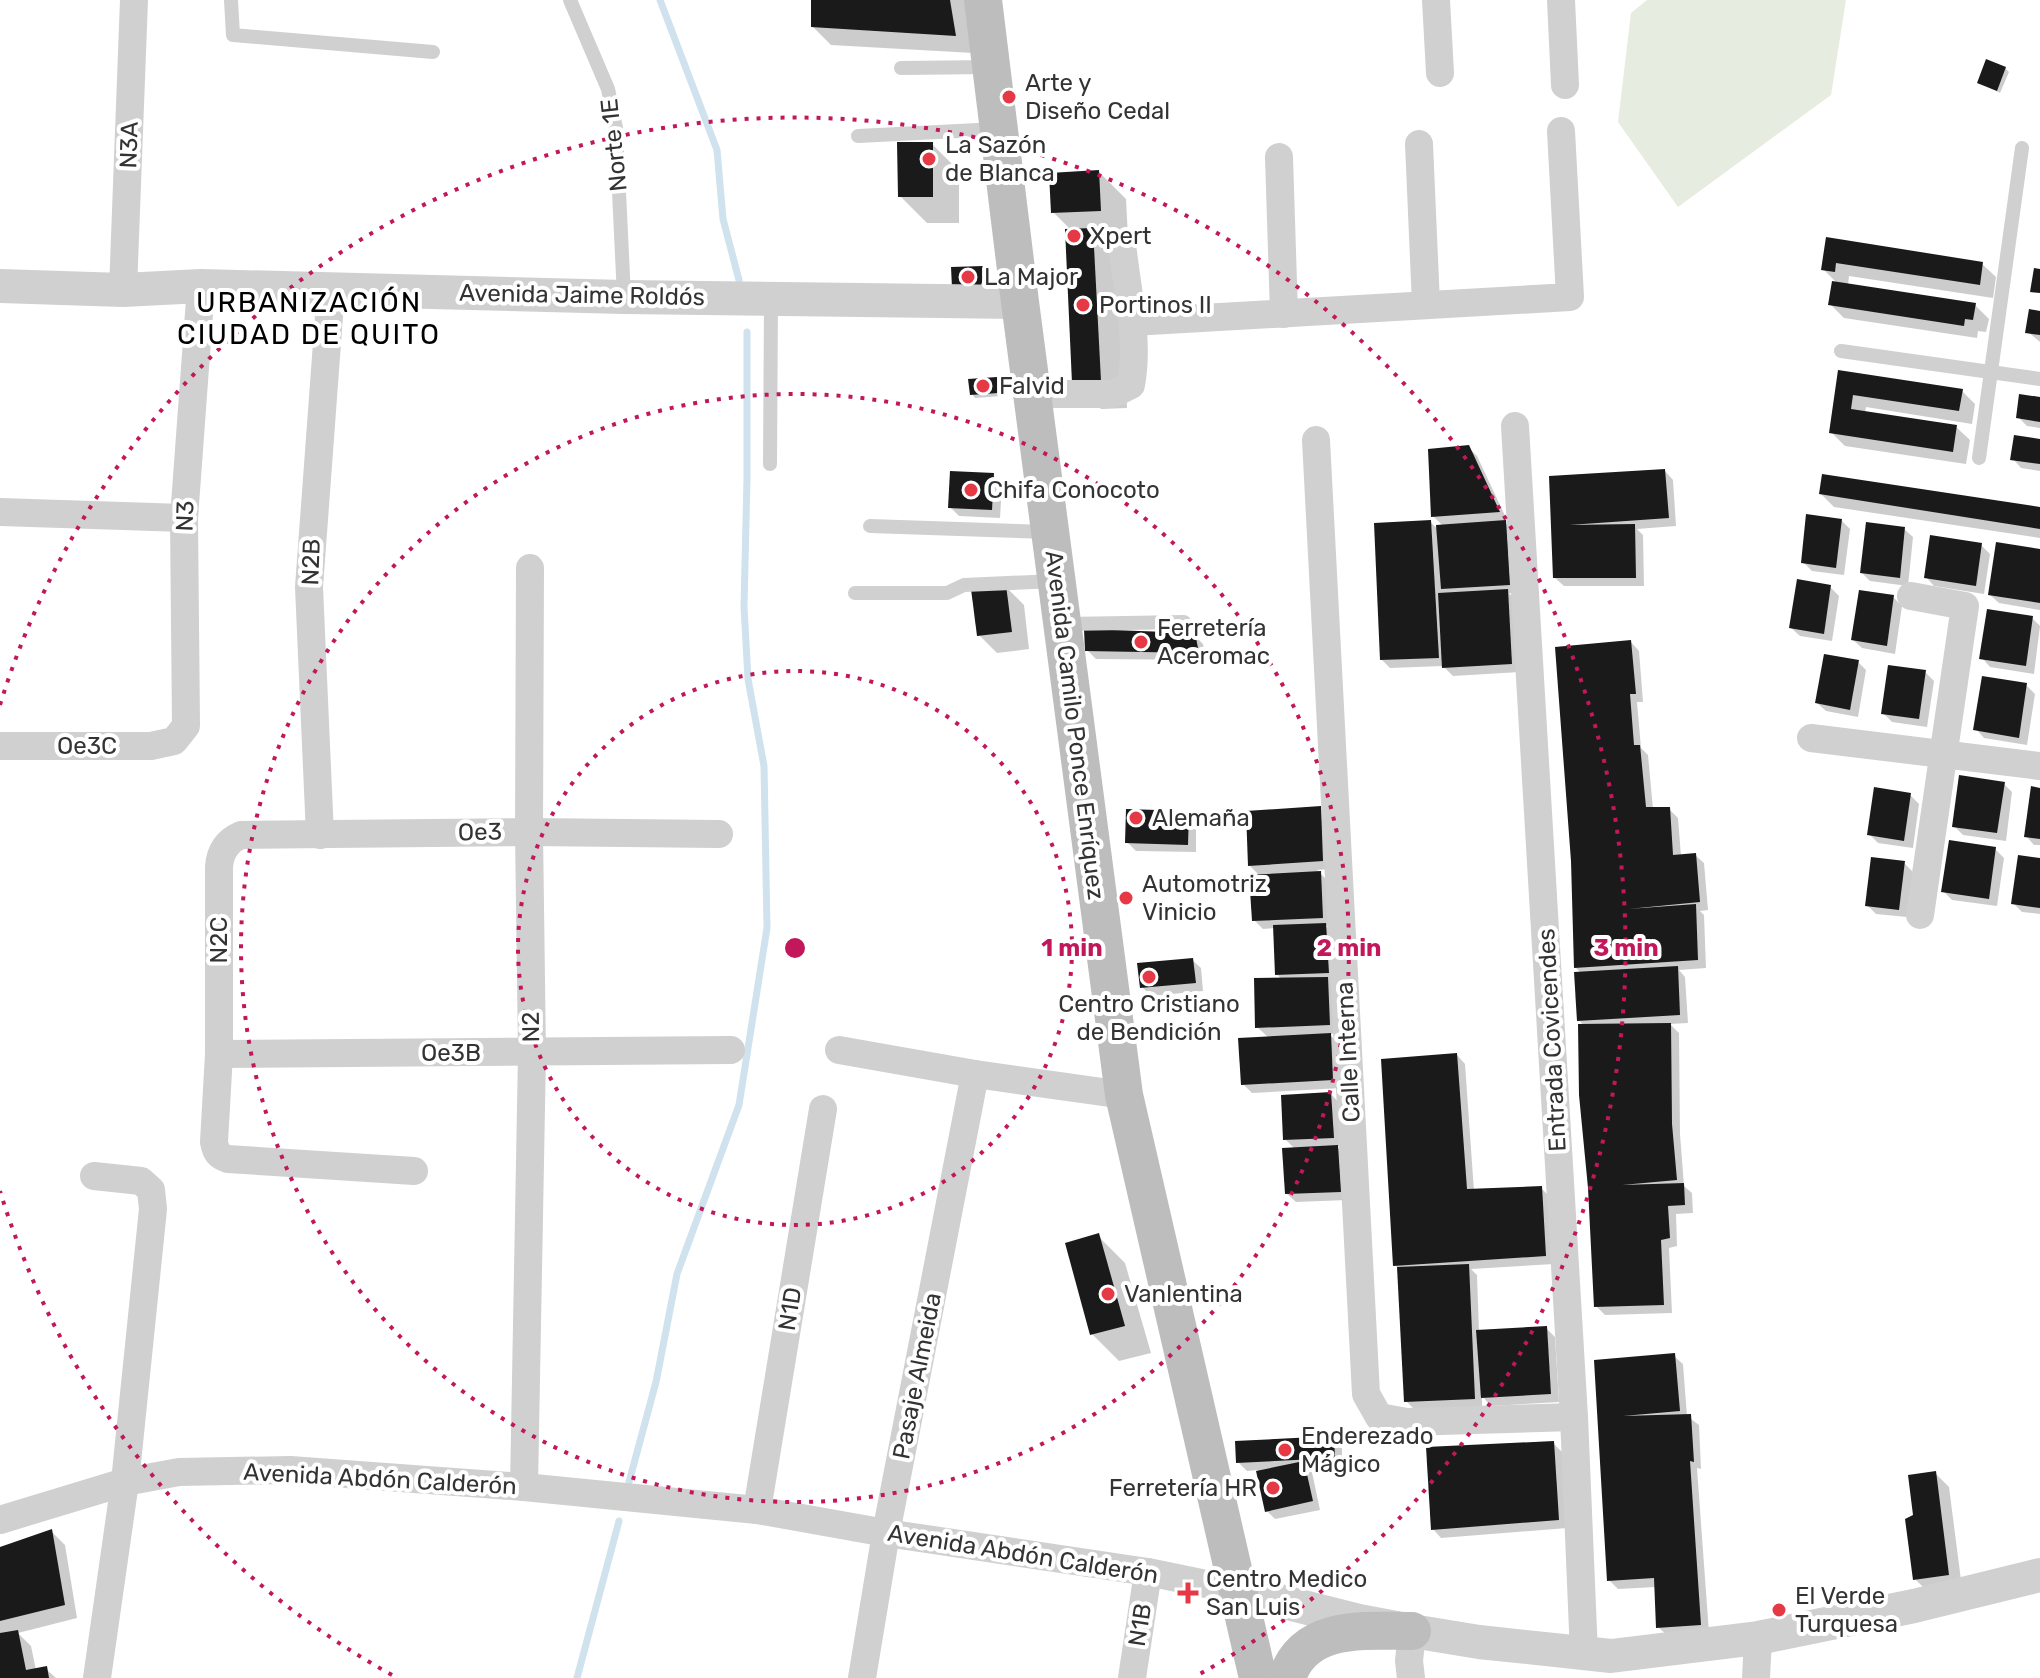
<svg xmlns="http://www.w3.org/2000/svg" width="2040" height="1678" viewBox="0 0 2040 1678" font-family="Rubik,sans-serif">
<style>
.green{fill:#e6ecdf}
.shadow{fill:#0003}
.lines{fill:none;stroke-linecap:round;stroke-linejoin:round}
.stream{stroke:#cfe2ee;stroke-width:7}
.building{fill:#1a1a1a}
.service{stroke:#d0d0d0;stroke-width:14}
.minor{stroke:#d0d0d0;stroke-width:28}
.tertiary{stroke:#d0d0d0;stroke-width:34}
.secondary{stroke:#bdbdbd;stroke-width:38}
.ring{fill:none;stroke:#c2185b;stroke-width:4;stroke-dasharray:4 8}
.poi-dot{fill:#e63946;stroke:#fff;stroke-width:3}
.labels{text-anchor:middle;stroke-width:8;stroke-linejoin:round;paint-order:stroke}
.poi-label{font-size:24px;fill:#333;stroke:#fff;text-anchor:start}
.street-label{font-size:24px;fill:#333;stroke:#fff}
.quarter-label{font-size:28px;letter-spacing:2px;fill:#000;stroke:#fff}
.centre{fill:#c2185b;stroke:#fff;stroke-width:4}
.ring-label{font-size:24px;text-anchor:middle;font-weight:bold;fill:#c2185b;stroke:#fff;stroke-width:8;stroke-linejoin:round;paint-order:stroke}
</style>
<rect width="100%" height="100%" fill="#fff"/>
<polygon class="green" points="1647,0 1846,0 1831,95 1678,207 1618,122 1631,13"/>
<g class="shadow">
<polygon points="813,0 965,0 973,53 831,45 813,27"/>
<polygon points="2005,68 2009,72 2000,93 1980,83"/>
<polygon points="932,144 959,171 959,223 927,223 900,196"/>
<polygon points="1099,172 1126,199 1128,237 1101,238 1120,257 1127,408 1101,409 1074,382 1072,231 1053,212"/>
<polygon points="1827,240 1982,264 1996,277 1993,298 1849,276 1848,285 1975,305 1989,319 1986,332 1978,331 1977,338 1844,318 1830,304 1838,284 1823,269"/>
<polygon points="982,268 991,277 991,289 962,296"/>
<polygon points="2040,313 2040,342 2028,332"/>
<polygon points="1840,372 1962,391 1975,404 1972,424 1866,407 1865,413 1956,427 1970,440 1966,464 1845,446 1831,432"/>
<polygon points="996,379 1000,383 1001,396 975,398 972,394"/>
<polygon points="2040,399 2040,428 2027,426 2018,417"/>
<polygon points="2040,442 2040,471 2021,468 2013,459"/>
<polygon points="1468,447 1477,456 1507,520 1503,521 1514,531 1518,593 1509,593 1515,600 1520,672 1453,676 1443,666 1390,668 1382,660 1430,522 1439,530 1443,526 1433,516"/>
<polygon points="1665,471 1673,480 1676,526 1637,529 1643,535 1644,586 1564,586 1555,578 1551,477"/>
<polygon points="993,475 1002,484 1000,518 959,516 950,507"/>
<polygon points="1821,494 2040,509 2040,538 1834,507"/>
<polygon points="1841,520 1850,529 1844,575 1812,571 1803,562"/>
<polygon points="1904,529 1913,537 1908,586 1870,581 1862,573"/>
<polygon points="1981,545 1990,554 1984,594 1934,586 1926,577"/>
<polygon points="2040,551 2040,610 1999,603 1990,595"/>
<polygon points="1006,587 1024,605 1029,649 997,653 979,635"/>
<polygon points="1830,587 1839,596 1832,641 1800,636 1791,628"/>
<polygon points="1893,597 1902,606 1895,654 1862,648 1853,640"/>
<polygon points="2032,618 2040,626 2034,674 1990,667 1982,658"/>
<polygon points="1194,635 1203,644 1206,660 1096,659 1087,650"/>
<polygon points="1631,642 1639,651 1643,702 1637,702 1641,748 1648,755 1653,809 1669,809 1678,818 1681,856 1695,855 1704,863 1708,910 1700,911 1704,915 1706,968 1679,970 1685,977 1688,1023 1670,1024 1679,1033 1680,1134 1684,1186 1692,1193 1693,1213 1676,1214 1677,1246 1669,1248 1672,1313 1605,1315 1596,1306 1584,1026 1579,1020 1582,974 1576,968"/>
<polygon points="1858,662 1866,670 1858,717 1826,711 1817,703"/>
<polygon points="1925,672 1934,681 1927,727 1892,722 1883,713"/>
<polygon points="2026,685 2035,694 2027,745 1984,738 1976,729"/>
<polygon points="2004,784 2012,792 2006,841 1963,835 1954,826"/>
<polygon points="2040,790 2040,845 2034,845 2026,836"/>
<polygon points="1910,795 1919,804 1913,848 1878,843 1869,834"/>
<polygon points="1320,808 1329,817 1331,869 1317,870 1329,882 1331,926 1326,926 1334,933 1336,981 1330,981 1336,987 1338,1033 1329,1034 1338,1043 1341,1088 1252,1093 1243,1084 1269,1038 1257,1027 1282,980 1277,974 1275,928 1263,929 1254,920 1260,876 1250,866"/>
<polygon points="1188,813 1196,822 1196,852 1136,851 1127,842"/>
<polygon points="1995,849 2004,858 1997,906 1952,900 1943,891"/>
<polygon points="2040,860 2040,914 2022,912 2013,903"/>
<polygon points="1904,863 1913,872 1907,917 1876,914 1867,905"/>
<polygon points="1192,960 1201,968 1203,991 1151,996 1142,987"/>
<polygon points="1457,1055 1465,1064 1474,1191 1541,1188 1550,1197 1554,1264 1471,1269 1477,1275 1479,1332 1546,1328 1555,1337 1559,1402 1491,1406 1482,1396 1482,1407 1415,1410 1406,1401 1399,1269 1395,1265"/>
<polygon points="1331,1094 1339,1103 1342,1146 1336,1146 1346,1156 1348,1200 1296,1202 1287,1194 1295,1149 1285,1139"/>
<polygon points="1098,1236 1125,1263 1151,1353 1119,1361 1092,1334"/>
<polygon points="1674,1356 1683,1364 1687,1416 1699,1425 1701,1469 1697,1468 1709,1633 1667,1635 1658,1627 1656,1587 1618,1589 1609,1580 1596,1362"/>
<polygon points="1333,1438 1342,1447 1342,1466 1309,1468 1312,1472 1320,1510 1275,1519 1267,1511 1258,1470 1247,1471 1238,1462"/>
<polygon points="1553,1443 1562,1452 1567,1528 1441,1538 1433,1529"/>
<polygon points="1935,1473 1949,1487 1962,1588 1928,1592 1915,1579"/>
<polygon points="51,1531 65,1545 77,1618 18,1633 31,1646 36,1670 46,1669 56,1678 0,1678 0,1549"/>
</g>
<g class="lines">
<g class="stream">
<polyline points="660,0 717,150 723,219 739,280"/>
<polyline points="629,1482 656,1382 677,1274 739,1105 767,928 764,766 748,679 744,607 747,479 747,332"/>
<polyline points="577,1678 619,1521"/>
</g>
</g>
<g class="building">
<polygon points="811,0 950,0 956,36 811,27"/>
<polygon points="1986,59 2006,67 1997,91 1977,83"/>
<polygon points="897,142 933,142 933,197 898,197"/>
<polygon points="1099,170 1101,211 1051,213 1049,173"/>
<polygon points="1093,228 1101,381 1072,383 1065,229"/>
<polygon points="1826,237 1983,262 1980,285 1836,263 1835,272 1821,270"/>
<polygon points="983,266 985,273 981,285 952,288 951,267"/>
<polygon points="2034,268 2040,269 2040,293 2030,292"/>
<polygon points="1832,281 1976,303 1973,320 1965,319 1964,326 1828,305"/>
<polygon points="2029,309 2040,311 2040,335 2025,333"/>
<polygon points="1838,370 1963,389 1959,411 1853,395 1851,409 1957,425 1953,452 1829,433"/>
<polygon points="997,377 998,393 970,395 968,379"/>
<polygon points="2019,394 2040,397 2040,422 2016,418"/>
<polygon points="2014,435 2040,439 2040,464 2010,460"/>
<polygon points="1469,445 1500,512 1431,517 1428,449"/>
<polygon points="1665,469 1669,518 1569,525 1635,524 1636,578 1553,578 1549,476"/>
<polygon points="950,471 994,473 992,510 948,508"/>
<polygon points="1822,474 2040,507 2040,529 1819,494"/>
<polygon points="1806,514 1842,519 1836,568 1801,563"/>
<polygon points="1431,520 1439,658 1380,660 1374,523"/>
<polygon points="1506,520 1510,585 1441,589 1436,525"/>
<polygon points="1866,522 1905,527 1900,578 1860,573"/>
<polygon points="1930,535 1982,543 1976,586 1924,578"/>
<polygon points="1996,542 2040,549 2040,603 1988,595"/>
<polygon points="1797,579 1831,585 1824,634 1789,628"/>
<polygon points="1006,585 1012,632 977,636 971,589"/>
<polygon points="1508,589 1512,664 1442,668 1438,593"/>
<polygon points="1859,590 1894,595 1887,646 1851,640"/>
<polygon points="1987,609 2033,616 2026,666 1979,659"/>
<polygon points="1084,629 1195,633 1199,653 1085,651"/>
<polygon points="1631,640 1636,694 1630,694 1634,745 1640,745 1646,807 1670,807 1673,855 1696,853 1700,902 1628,909 1696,904 1698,960 1574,968 1571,861 1555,647"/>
<polygon points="1824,654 1859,660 1850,710 1815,703"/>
<polygon points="1888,665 1926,670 1919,719 1881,714"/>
<polygon points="1982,676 2027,683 2019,738 1973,730"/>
<polygon points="1959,775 2005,782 1997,833 1952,827"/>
<polygon points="2031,786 2040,788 2040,839 2024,837"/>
<polygon points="1874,787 1911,793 1904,841 1867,835"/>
<polygon points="1321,806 1323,861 1248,866 1246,811"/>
<polygon points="1126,809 1189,811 1188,845 1125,843"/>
<polygon points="1949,840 1996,847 1989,899 1941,892"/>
<polygon points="2018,855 2040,858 2040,908 2011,904"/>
<polygon points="1871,857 1905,861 1899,910 1865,906"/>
<polygon points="1321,871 1323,918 1252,921 1249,875"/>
<polygon points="1326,923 1329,973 1275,975 1273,925"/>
<polygon points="1193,958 1196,983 1140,988 1137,963"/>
<polygon points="1678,966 1680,1015 1577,1021 1574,972"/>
<polygon points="1328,977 1330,1025 1255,1028 1254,978"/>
<polygon points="1671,1023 1672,1124 1677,1180 1622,1185 1684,1183 1685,1205 1668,1206 1670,1238 1661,1240 1664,1305 1594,1307 1588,1188 1579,1095 1578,1024"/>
<polygon points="1331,1033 1333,1080 1241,1085 1238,1038"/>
<polygon points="1457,1053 1467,1189 1542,1186 1546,1256 1393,1266 1381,1059"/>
<polygon points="1331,1092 1334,1138 1283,1140 1281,1095"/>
<polygon points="1338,1145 1341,1192 1285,1194 1282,1148"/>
<polygon points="1099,1233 1125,1326 1090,1335 1065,1243"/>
<polygon points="1469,1264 1475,1399 1404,1402 1397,1267"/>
<polygon points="1547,1326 1551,1394 1481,1398 1476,1330"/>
<polygon points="1675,1353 1680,1411 1623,1416 1691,1414 1694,1462 1690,1461 1701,1625 1656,1628 1654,1578 1607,1581 1594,1360"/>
<polygon points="1334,1436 1335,1458 1236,1463 1235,1441"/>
<polygon points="1554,1441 1559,1520 1431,1530 1426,1447"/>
<polygon points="1304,1461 1313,1501 1265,1512 1256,1471"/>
<polygon points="1936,1471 1949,1575 1913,1580 1905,1519 1913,1515 1908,1475"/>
<polygon points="52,1529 65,1605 0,1621 0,1547"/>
<polygon points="18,1630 26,1670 47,1666 49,1678 0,1678 0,1633"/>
</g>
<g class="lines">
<g class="service">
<polyline points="231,0 233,35 433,52"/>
<polyline points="570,0 608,89 616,128 624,297"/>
<polyline points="901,68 991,67"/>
<polyline points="858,136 998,129"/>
<polyline points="1841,351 2040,379"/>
<polyline points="1979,458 2022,148"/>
<polyline points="770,464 771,299"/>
<polyline points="870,526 1049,532"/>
<polyline points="855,593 947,593 964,585 1055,581"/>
<polyline points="1066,624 1184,622"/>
</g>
<g class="minor">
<polyline points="1436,0 1440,73"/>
<polyline points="1561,0 1565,85"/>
<polyline points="1419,144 1426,304"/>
<polyline points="1279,157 1284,314"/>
<polyline points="123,290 134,0"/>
<polyline points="1132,322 1570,297 1561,131"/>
<path d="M1032,394h81l18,-9c8,-43 -3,-90 -8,-133"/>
<polyline points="1515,426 1574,1417 1584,1654"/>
<polyline points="1316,440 1366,1394 1379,1417 1407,1422 1574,1417"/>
<polyline points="0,512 184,518"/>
<polyline points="1911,596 1965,606 1920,915"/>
<polyline points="1811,738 2040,766"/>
<polyline points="0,746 151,746 174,741 186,726 184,518 201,286"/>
<polyline points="320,835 309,587 331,289"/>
<polyline points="839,1050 975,1074 1124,1095"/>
<polyline points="219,1054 731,1050"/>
<path d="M414,1171l-186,-12c-10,-3 -12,-7 -14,-17l5,-88v-187c1,-15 8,-26 22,-32l288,-3 190,2"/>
<polyline points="94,1176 141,1181 151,1190 153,1209 125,1482 97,1678"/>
<polyline points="524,1487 532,1053 529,832 530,568"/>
<polyline points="757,1510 823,1109"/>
<polyline points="0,1520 125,1482 179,1472 290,1470 524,1487 757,1510 886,1533 1148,1572 1240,1591"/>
<polyline points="862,1678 886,1533 975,1074"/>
<polyline points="1132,1678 1148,1572"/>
<polyline points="1411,1678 1409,1661 1412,1631"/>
<polyline points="1756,1678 1758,1638"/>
</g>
<g class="tertiary">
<polyline points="0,286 123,290 201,286 624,297 1020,302"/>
<polyline points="1240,1591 1359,1621 1412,1631 1479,1642 1611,1656 1758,1638 1914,1606 2040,1575"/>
</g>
<g class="secondary">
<polyline points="983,0 1020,302 1124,1095 1258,1678"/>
<path d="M1287,1678c17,-55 81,-47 125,-47"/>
</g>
</g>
<g class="ring">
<circle cx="795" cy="948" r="277"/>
<circle cx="795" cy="948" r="554"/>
<path d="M392 1675A831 831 0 0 1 0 1191M0 705A831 831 0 1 1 1198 1675"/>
</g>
<g class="poi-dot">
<circle cx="1009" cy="97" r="8"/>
<circle cx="929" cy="159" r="8"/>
<circle cx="1074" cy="236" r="8"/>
<circle cx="968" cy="277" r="8"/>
<circle cx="1083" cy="305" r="8"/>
<circle cx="983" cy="386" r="8"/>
<circle cx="971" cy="490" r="8"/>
<circle cx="1141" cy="642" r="8"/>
<circle cx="1136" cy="818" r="8"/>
<circle cx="1126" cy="898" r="8"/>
<circle cx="1149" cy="977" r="8"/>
<circle cx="1108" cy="1294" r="8"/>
<circle cx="1285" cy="1450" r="8"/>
<circle cx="1273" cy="1488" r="8"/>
<path d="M1184 1581h8v8h8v8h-8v8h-8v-8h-8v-8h8z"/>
<circle cx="1779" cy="1610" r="8"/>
</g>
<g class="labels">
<g class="poi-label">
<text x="1025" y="91">Arte y<tspan x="1025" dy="28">Diseño Cedal</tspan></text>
<text x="945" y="153">La Sazón<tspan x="945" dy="28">de Blanca</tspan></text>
<text x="1090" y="244">Xpert</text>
<text x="984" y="285">La Major</text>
<text x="1099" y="313">Portinos II</text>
<text x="999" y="394">Falvid</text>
<text x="987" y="498">Chifa Conocoto</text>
<text x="1157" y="636">Ferretería<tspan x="1157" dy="28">Aceromac</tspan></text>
<text x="1152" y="826">Alemaña</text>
<text x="1142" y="892">Automotriz<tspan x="1142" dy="28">Vinicio</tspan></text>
<text x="1149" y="1012" text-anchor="middle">Centro Cristiano<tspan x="1149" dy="28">de Bendición</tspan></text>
<text x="1124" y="1302">Vanlentina</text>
<text x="1301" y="1444">Enderezado<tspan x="1301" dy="28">Mágico</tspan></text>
<text x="1257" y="1496" text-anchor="end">Ferretería HR</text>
<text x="1206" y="1587">Centro Medico<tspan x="1206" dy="28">San Luis</tspan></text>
<text x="1795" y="1604">El Verde<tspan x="1795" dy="28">Turquesa</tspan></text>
</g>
<g class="street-label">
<text transform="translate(129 145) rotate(-88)" y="8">N3A</text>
<text transform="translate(614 145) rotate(-96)" y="8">Norte 1E</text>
<text transform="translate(582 295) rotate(1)" y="8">Avenida Jaime Roldós</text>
<text transform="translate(185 516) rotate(-88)" y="8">N3</text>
<text transform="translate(311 562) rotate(-88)" y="8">N2B</text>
<text transform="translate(1075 725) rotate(83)" y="8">Avenida Camilo Ponce Enríquez</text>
<text x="87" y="754">Oe3C</text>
<text transform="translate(480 832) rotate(-1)" y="8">Oe3</text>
<text transform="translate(219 940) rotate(-90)" y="8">N2C</text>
<text transform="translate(531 1027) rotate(-91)" y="8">N2</text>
<text transform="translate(1552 1040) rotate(-93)" y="8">Entrada Covicendes</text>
<text transform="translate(1348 1052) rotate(-93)" y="8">Calle Interna</text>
<text x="451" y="1061">Oe3B</text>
<text transform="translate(790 1309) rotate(-81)" y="8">N1D</text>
<text transform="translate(917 1376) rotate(-79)" y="8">Pasaje Almeida</text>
<text transform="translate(380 1479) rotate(3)" y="8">Avenida Abdón Calderón</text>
<text transform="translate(1023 1554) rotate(9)" y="8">Avenida Abdón Calderón</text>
<text transform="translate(1140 1625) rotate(-81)" y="8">N1B</text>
</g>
<g class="quarter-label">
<text x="309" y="312">URBANIZACIÓN<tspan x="309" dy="32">CIUDAD DE QUITO</tspan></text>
</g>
</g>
<circle cx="795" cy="948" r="12" class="centre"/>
<g class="ring-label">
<text x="1072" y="956">1 min</text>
<text x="1349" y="956">2 min</text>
<text x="1626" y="956">3 min</text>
</g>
</svg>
